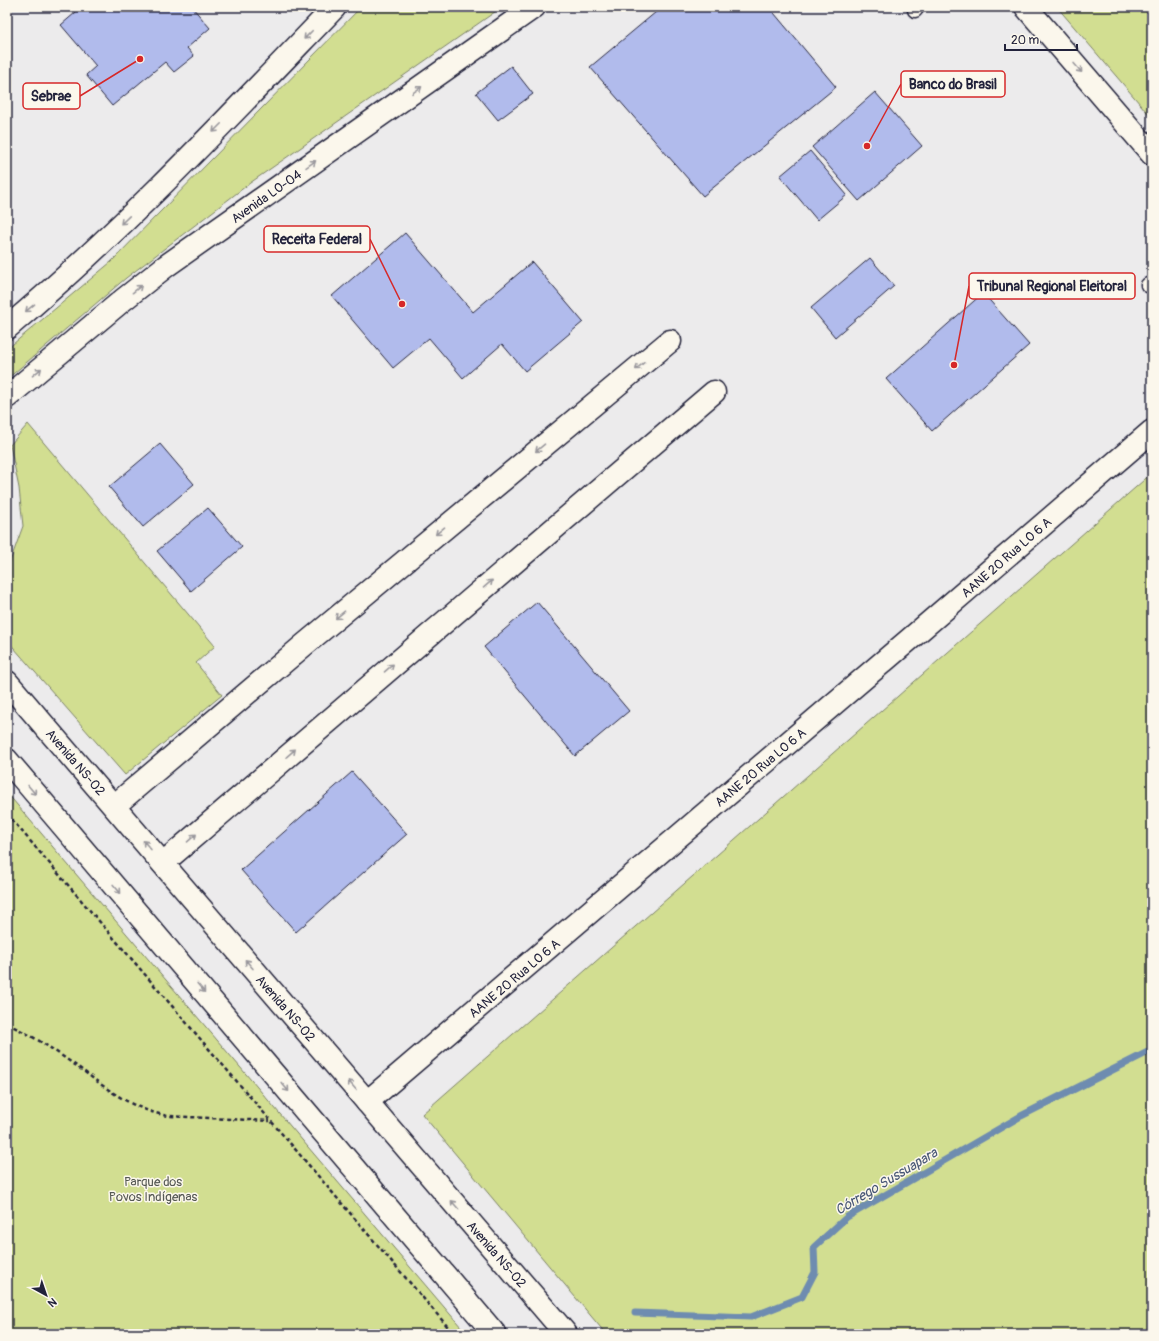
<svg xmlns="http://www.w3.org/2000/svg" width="1159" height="1341" viewBox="0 0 1159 1341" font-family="Pangolin,sans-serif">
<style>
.green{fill:#d2de91;stroke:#7a8066}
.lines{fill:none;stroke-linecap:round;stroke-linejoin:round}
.stream{stroke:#6e8cb0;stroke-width:7}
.building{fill:#b1bbec;stroke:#22223b}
.service-casing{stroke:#22223b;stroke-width:17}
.minor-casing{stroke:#22223b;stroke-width:25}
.tertiary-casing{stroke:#22223b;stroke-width:25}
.secondary-casing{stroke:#22223b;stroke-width:25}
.path{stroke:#22223b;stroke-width:2.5;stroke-dasharray:4 3;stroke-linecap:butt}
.service{stroke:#fbf7ec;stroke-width:14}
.minor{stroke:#fbf7ec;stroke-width:22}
.tertiary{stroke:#fbf7ec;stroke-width:22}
.secondary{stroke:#fbf7ec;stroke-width:22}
.oneway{stroke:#99979c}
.labels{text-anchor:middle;stroke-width:3;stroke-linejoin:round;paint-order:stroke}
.street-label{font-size:13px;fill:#22223b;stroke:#fbf7ec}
.park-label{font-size:13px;fill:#575a55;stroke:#fbf7ec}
.water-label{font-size:14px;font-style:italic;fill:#485776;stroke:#fbf7ec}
.leader{fill:none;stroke:#d62828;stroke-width:1.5}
.callout-dot{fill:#d62828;stroke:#fbf7ec;stroke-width:1.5}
.callout{fill:#fbf7ec;stroke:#d62828;stroke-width:1.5}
.callout-label{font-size:14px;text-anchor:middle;font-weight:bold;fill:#22223b}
</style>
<rect width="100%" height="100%" fill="#ecebec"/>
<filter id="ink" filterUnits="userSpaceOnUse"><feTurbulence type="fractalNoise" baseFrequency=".025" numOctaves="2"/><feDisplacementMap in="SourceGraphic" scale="8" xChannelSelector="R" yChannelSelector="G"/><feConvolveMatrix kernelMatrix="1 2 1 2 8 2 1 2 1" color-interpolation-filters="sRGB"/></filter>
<g filter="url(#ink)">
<g class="green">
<polygon points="361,7 502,7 250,183 126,278 7,379 7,349 111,262"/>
<polygon points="1057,7 1152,7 1152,118"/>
<polygon points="28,424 215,646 196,663 222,695 125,775 7,640 7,570 23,526 19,488 10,445"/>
<polygon points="1152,473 1152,1334 606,1334 422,1114"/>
<polygon points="7,793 467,1334 7,1334"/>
</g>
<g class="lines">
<polyline class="stream" points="635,1313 751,1317 802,1297 815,1272 814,1247 847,1217 1021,1116 1152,1050"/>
</g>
<g class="building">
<polygon points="82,7 192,7 210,28 187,48 194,56 174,72 165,62 112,106 86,75 96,66 61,25"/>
<polygon points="662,7 769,7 836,87 703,196 590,67"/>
<polygon points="511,66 533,94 498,120 476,93"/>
<polygon points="875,92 922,146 859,201 812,147"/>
<polygon points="810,151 847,195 817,220 780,176"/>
<polygon points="405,233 473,312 532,262 583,322 525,371 502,344 463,378 429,338 393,368 332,296"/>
<polygon points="870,258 894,286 835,337 811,308"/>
<polygon points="983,293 1029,345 932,431 886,379"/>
<polygon points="160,444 194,484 143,527 109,487"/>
<polygon points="208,508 242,547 191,591 157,551"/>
<polygon points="537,602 629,711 575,756 484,647"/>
<polygon points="352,772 407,834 296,932 241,870"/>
</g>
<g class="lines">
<defs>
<g id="service">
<polyline points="915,10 917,7"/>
<polyline points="1148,285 1152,284"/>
</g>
<g id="minor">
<polyline points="114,806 304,645 670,341"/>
<polyline points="163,863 523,555 714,392"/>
<polyline points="367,1102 917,633 1152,431"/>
</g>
<g id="tertiary">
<path d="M7,328c117,-99 222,-211 328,-321"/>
<polyline points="7,397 123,300 166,266 534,7"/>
<polyline points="7,682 566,1334"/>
<polyline points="7,760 495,1334"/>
</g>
<polyline id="secondary" points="1026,7 1152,154"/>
</defs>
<use href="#service" class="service-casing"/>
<use href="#minor" class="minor-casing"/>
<use href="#tertiary" class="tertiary-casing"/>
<use href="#secondary" class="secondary-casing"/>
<g class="path">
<polyline points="7,814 454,1334"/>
<path d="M7,1024c26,11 48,27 71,43 29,22 53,42 90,49l102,5"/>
</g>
<use href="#service" class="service"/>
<use href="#minor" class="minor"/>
<use href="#tertiary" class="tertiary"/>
<use href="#secondary" class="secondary"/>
</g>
<defs><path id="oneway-shaft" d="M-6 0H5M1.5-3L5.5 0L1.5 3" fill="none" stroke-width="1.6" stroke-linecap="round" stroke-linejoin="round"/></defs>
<g class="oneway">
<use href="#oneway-shaft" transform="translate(308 35) rotate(134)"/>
<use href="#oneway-shaft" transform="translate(1078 68) rotate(49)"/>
<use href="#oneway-shaft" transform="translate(417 90) rotate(-35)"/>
<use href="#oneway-shaft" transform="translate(217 128) rotate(135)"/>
<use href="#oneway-shaft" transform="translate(311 164) rotate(-35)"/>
<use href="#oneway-shaft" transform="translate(125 220) rotate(136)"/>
<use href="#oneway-shaft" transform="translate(137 289) rotate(-39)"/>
<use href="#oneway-shaft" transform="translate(30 308) rotate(140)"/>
<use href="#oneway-shaft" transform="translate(640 366) rotate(140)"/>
<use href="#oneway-shaft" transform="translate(37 372) rotate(-40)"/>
<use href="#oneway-shaft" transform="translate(540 448) rotate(140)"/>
<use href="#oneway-shaft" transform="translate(440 531) rotate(140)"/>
<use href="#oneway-shaft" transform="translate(488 584) rotate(-41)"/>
<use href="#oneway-shaft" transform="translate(340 615) rotate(140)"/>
<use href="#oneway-shaft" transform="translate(389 668) rotate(-41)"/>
<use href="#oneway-shaft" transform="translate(291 753) rotate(-41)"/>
<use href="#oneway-shaft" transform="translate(32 790) rotate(50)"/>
<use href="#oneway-shaft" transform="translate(192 838) rotate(-41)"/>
<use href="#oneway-shaft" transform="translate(147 845) rotate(-131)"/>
<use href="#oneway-shaft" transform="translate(117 889) rotate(50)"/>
<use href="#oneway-shaft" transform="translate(249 964) rotate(-131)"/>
<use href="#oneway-shaft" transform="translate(201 988) rotate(50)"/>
<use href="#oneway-shaft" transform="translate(352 1085) rotate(-131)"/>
<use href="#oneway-shaft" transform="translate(285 1087) rotate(50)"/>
<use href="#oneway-shaft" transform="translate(455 1205) rotate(-131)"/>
</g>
</g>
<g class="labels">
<g class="street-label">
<text transform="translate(266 196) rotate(-35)" y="5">Avenida LO-04</text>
<text transform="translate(1006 557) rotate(-41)" y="5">AANE 20 Rua LO 6 A</text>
<text transform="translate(76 762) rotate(49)" y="5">Avenida NS-02</text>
<text transform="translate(760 767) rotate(-40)" y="5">AANE 20 Rua LO 6 A</text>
<text transform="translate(514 978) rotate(-40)" y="5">AANE 20 Rua LO 6 A</text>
<text transform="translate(286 1008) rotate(49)" y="5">Avenida NS-02</text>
<text transform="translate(497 1254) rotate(49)" y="5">Avenida NS-02</text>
</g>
<g class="park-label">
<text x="153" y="1186">Parque dos<tspan x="153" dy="15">Povos Indígenas</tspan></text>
</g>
<g class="water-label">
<text transform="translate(886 1181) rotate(-31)" y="5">Córrego Sussuapara</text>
</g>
</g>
<path class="leader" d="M867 146L901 84M140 59L80 96M402 304L370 239M954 365L969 286"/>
<g class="callout-dot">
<circle cx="867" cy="146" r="4"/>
<circle cx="140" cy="59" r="4"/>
<circle cx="402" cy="304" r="4"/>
<circle cx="954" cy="365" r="4"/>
</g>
<g class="callout">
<rect x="901" y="71" width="104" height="26" rx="4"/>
<rect x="23" y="83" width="57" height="26" rx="4"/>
<rect x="264" y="226" width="106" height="26" rx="4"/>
<rect x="969" y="273" width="166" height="26" rx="4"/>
</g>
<g class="callout-label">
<text x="953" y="89">Banco do Brasil</text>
<text x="51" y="101">Sebrae</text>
<text x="317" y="244">Receita Federal</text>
<text x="1052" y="291">Tribunal Regional Eleitoral</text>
</g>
<rect width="1159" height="1341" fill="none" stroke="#fbf7ec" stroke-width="24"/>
<rect x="12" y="12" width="1135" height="1317" fill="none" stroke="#22223b" stroke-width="1.5" filter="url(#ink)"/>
<g transform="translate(46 1295) rotate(140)" stroke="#fbf7ec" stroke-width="3" paint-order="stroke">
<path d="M0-3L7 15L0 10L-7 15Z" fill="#22223b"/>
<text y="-6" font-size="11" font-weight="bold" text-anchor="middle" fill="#22223b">N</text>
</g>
<path d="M1005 44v6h72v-6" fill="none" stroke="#22223b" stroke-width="2"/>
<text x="1011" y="44" font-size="12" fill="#22223b" stroke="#fbf7ec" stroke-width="3" paint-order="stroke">20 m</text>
</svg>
